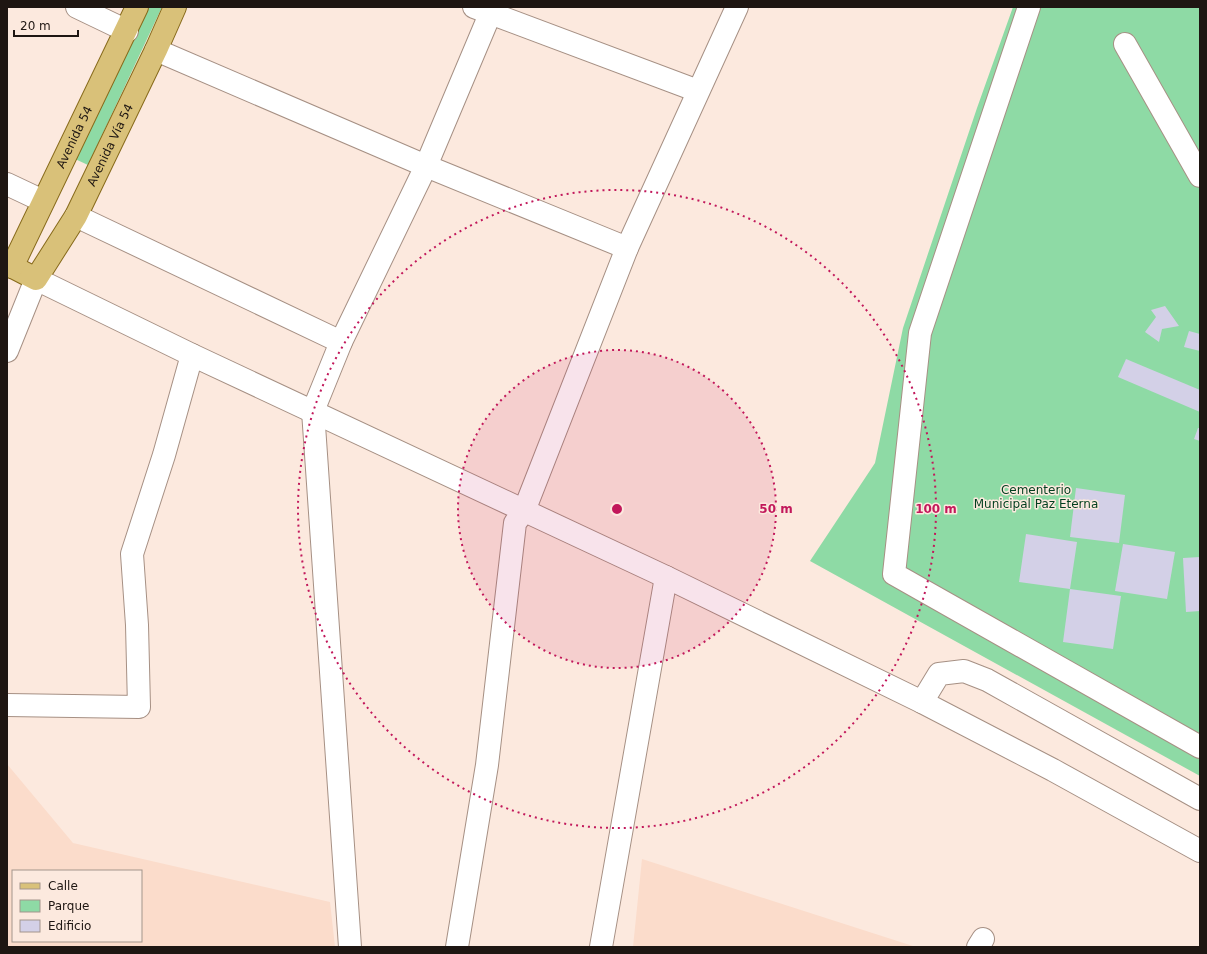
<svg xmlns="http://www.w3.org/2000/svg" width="1207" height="954" viewBox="0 0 1207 954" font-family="'DejaVu Sans',sans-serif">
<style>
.built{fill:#fbdccb;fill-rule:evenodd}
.green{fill:#8edaa5}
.building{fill:#d3d0e7}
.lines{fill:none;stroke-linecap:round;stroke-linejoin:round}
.minor-casing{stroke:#a69084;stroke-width:24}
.major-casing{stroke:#876a1b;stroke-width:24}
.minor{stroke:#fff;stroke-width:22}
.major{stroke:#d9c179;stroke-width:22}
.ring{fill:none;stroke:#c2185b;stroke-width:2;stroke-dasharray:2 4}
.labels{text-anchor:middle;stroke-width:3;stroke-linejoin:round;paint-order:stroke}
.street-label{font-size:12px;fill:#1e1612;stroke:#fce9de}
.park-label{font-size:12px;fill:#003f1e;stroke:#fce9de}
.centre{fill:#c2185b;stroke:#fce9de;stroke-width:2}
.ring-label{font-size:12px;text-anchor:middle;font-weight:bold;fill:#c2185b;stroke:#fce9de;stroke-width:3;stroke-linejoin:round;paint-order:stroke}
</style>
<rect width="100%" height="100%" fill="#fce9de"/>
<g class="built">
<path d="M7,764l66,79 257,59 5,45h-328zM13,871h128v70h-128z"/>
<polygon points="642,859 916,947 633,947"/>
</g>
<g class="green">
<polygon points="147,7 162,7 88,165 75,159"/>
<polygon points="1013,7 1200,7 1200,776 810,561 875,463 903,328 977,108"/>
</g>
<g class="building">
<polygon points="1165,306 1179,326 1162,329 1159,342 1145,332 1156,317 1151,310"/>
<polygon points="1189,331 1200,334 1200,351 1184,347"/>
<polygon points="1126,359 1200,390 1200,412 1118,377"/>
<polygon points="1198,428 1200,428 1200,441 1194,439"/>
<polygon points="1076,488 1125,495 1119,543 1070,537"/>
<polygon points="1026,534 1077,542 1070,589 1121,596 1113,649 1063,642 1070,589 1019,582"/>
<polygon points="1123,544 1175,552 1167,599 1115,591"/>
<polygon points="1200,557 1200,611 1186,612 1183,558"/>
</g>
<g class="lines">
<defs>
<g id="minor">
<polyline points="77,7 127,31"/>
<polyline points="474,7 698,91"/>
<polyline points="1029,7 920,333 894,574 1200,747"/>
<polyline points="1125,44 1200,176"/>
<polyline points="156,50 426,166 627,248"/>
<polyline points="7,184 43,201"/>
<polyline points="76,216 341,342"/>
<polyline points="7,351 36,279 192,355 666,577 922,702 1053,770 1200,851"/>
<polyline points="922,702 939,674 964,671 987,680 1200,799"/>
<polyline points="7,705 139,707 137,625 132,554 164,455 192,355"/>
<polyline points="350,947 313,411 341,342 426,166 493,7"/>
<polyline points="457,947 487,765 515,523 524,511 627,248 737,7"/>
<polyline points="601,947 666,577"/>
<polyline points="978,947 983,939"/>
</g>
<g id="major">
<path id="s1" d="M7,264l29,15 40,-63 80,-166 19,-43"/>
<path id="s2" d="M12,267l125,-260"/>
</g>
</defs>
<use href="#minor" class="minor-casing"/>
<use href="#major" class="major-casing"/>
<use href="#minor" class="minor"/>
<use href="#major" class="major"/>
</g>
<circle cx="617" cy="509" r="159" fill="#c2185b" fill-opacity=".12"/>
<g class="ring">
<circle cx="617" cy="509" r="159"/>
<circle cx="617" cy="509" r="319"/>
</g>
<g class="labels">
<g class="street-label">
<text dy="4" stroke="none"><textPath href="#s2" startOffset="144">Avenida 54</textPath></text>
<text dy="4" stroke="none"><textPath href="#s1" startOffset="186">Avenida Vía 54</textPath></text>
</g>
<g class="park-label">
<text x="1036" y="494">Cementerio<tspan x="1036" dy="14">Municipal Paz Eterna</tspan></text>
</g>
</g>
<circle cx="617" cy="509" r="6" class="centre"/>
<g class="ring-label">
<text x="776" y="513">50 m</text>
<text x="936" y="513">100 m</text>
</g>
<rect width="1207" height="954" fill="none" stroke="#1e1612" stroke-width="16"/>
<rect x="12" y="870" width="130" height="72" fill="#fce9de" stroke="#a3958c"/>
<rect x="20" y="883" width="20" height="6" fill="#d9c179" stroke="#a3958c"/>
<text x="48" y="890" font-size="12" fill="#1e1612">Calle</text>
<rect x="20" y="900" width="20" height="12" fill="#8edaa5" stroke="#a3958c"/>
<text x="48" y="910" font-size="12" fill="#1e1612">Parque</text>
<rect x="20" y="920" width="20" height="12" fill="#d3d0e7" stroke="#a3958c"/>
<text x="48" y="930" font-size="12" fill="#1e1612">Edificio</text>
<path d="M14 30v6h64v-6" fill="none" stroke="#1e1612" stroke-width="2"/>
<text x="20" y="30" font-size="12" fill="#1e1612" stroke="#fce9de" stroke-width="3" paint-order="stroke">20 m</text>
</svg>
